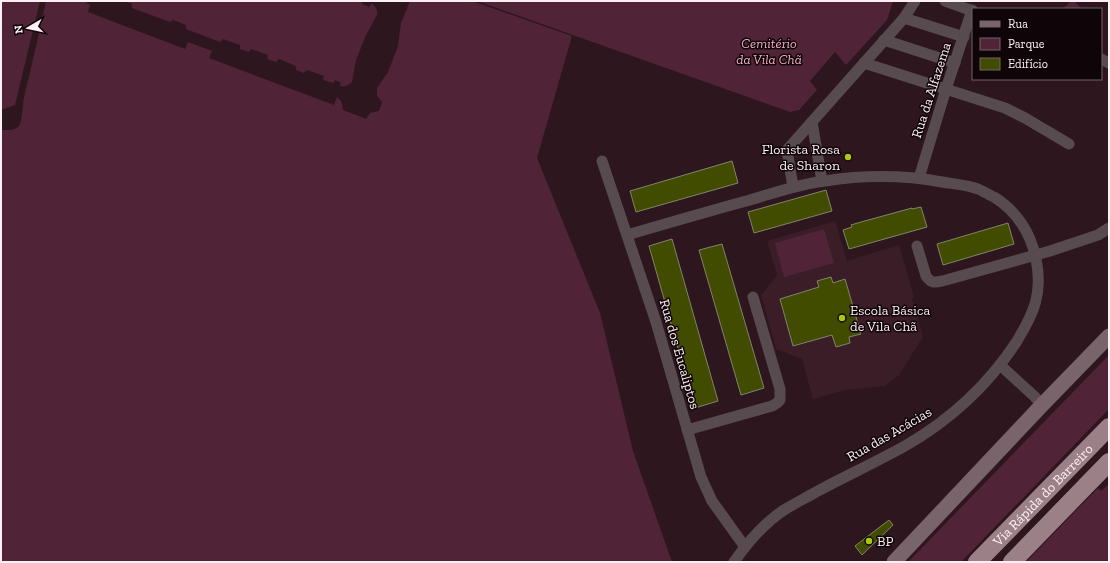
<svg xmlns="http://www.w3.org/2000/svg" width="1110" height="563" viewBox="0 0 1110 563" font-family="'Zilla Slab',serif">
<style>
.built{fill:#3b1d28}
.green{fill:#502436}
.building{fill:#414c00;stroke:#7f856a}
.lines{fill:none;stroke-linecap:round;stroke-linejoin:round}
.minor{stroke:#574b4f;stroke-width:11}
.secondary{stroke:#78646a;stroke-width:15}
.trunk{stroke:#9c8088;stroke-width:18}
.poi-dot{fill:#acc611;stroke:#0f0508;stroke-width:1.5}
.labels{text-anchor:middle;stroke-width:3;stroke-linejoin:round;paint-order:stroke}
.park-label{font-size:14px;font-style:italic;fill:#f3adc5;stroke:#0f0508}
.street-label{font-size:14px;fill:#fef0f4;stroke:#0f0508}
.poi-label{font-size:14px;fill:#fef0f4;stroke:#0f0508;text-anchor:start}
</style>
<rect width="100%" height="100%" fill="#2d161e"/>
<polygon class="built" points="835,221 847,261 899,245 914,297 912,299 923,337 899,375 885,386 845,390 813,399 802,359 776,349 761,295 777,275 767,241"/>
<g class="green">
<polygon points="1,1 40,1 15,105 1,110"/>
<path d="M46,1h38l6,4 -2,7 97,37 3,-7 24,9 -3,7 125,47 3,-8c5,3 5,7 6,13l23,9 4,-6 9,-2 3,-9 -5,-6v-8l11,-16 10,-26 3,-23 9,-22h62l100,35 -35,122 63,155 33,138 39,111h-671v-432c7,0 16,1 19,-6 2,-4 3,-21 4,-27 8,-32 15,-64 22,-96z"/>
<path d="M124,1h238v3l7,3 3,-4c4,4 6,7 5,12l-11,20 -10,25 -4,22c-4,4 -7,5 -12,4l1,-3 -6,-3 -2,3 -10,-3 1,-4 -17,-6 -3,3 -8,-3v-4l-17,-7 -3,3 -9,-3 1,-4 -17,-6 -2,3 -9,-3v-4l-17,-6 -3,3 -34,-13v-4l-13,-5 -3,2 -38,-14v-4z"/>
<polygon points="477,1 893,1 887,20 846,65 835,52 810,81 817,90 799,110 790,112"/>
<polygon points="1071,1 1074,1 1082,9 1063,9"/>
<polygon points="824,229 834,263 784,277 775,243"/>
<polygon points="1109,355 1109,409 961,562 908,562"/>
<polygon points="1109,484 1109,562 1026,562 1098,488 1101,491"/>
</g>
<g class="building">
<polygon points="732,161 738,183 636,212 630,191"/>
<polygon points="826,190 832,211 754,233 748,212"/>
<polygon points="921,207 927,227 849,249 843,230 852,227 851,225 861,222 912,208 912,209"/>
<polygon points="1008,223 1014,244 943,265 937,244"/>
<polygon points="672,239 718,401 695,408 649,246"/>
<polygon points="722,244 764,388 741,395 699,250"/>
<polygon points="831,277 833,283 845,279 861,334 849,337 850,343 836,347 832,335 793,346 780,299 819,287 817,281"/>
<polygon points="889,520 893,525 862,555 855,546"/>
</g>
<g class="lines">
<g class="minor">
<polyline points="945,1 973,11"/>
<polyline points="904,18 964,37"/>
<polyline points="884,40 955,63"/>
<polyline points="1101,59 1109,63"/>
<polyline points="864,63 1005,108 1025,118 1069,144"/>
<polyline points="812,122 822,181"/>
<polyline points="602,161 656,322 701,477 712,501 745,547"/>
<polyline points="919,178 946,89 972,10"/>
<polyline points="793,187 787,150 904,18 915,1"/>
<path d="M627,235c41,-12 82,-24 123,-35 24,-7 49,-16 75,-19 39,-6 78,-6 117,1 12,2 25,3 36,7 5,2 11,6 16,8 23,14 37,37 42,62 7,34 -2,54 -19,82 -28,43 -67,79 -112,105 -29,16 -59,30 -89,46 -10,6 -21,11 -32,18 -20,13 -36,32 -50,52"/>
<path d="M917,246l9,30c6,9 11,6 20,4l104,-29 48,-16 11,-7"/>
<polyline points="1000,365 1034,396 1042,405"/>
<polyline points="687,430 772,406 777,403 780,400 780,389 753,297"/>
</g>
<polyline class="secondary" points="894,562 1042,405 1109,336"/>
<g class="trunk">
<path id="s1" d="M977,562l132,-135"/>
<polyline points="1012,562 1109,462"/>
</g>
</g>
<g class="poi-dot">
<circle cx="848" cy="157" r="4"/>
<circle cx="842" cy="318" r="4"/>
<circle cx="869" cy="541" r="4"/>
</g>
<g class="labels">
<g class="park-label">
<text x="769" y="48">Cemitério<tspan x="769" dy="16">da Vila Chã</tspan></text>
</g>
<g class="street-label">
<text transform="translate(931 90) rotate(-72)" y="5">Rua da Alfazema</text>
<text transform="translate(680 354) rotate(74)" y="5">Rua dos Eucaliptos</text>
<text transform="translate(889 434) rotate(-30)" y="5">Rua das Acácias</text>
<text dy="5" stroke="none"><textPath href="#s1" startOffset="94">Via Rápida do Barreiro</textPath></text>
</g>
<g class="poi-label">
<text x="840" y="154" text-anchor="end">Florista Rosa<tspan x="840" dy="16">de Sharon</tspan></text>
<text x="850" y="315">Escola Básica<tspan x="850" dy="16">de Vila Chã</tspan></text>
<text x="877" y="546">BP</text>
</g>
</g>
<rect width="1110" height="563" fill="none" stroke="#fef0f4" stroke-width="4"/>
<rect x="972" y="8" width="130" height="72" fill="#0f0508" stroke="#6f6366"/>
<rect x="980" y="21" width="20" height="6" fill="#78646a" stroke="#6f6366"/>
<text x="1008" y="28" font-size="12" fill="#fef0f4">Rua</text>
<rect x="980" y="38" width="20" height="12" fill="#502436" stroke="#6f6366"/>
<text x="1008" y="48" font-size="12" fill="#fef0f4">Parque</text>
<rect x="980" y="58" width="20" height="12" fill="#414c00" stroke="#6f6366"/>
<text x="1008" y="68" font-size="12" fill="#fef0f4">Edifício</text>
<g transform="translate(28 28) rotate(261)" stroke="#0f0508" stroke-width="3" paint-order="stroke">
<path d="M0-3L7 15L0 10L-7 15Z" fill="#fef0f4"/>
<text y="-6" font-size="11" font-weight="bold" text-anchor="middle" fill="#fef0f4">N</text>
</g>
</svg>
